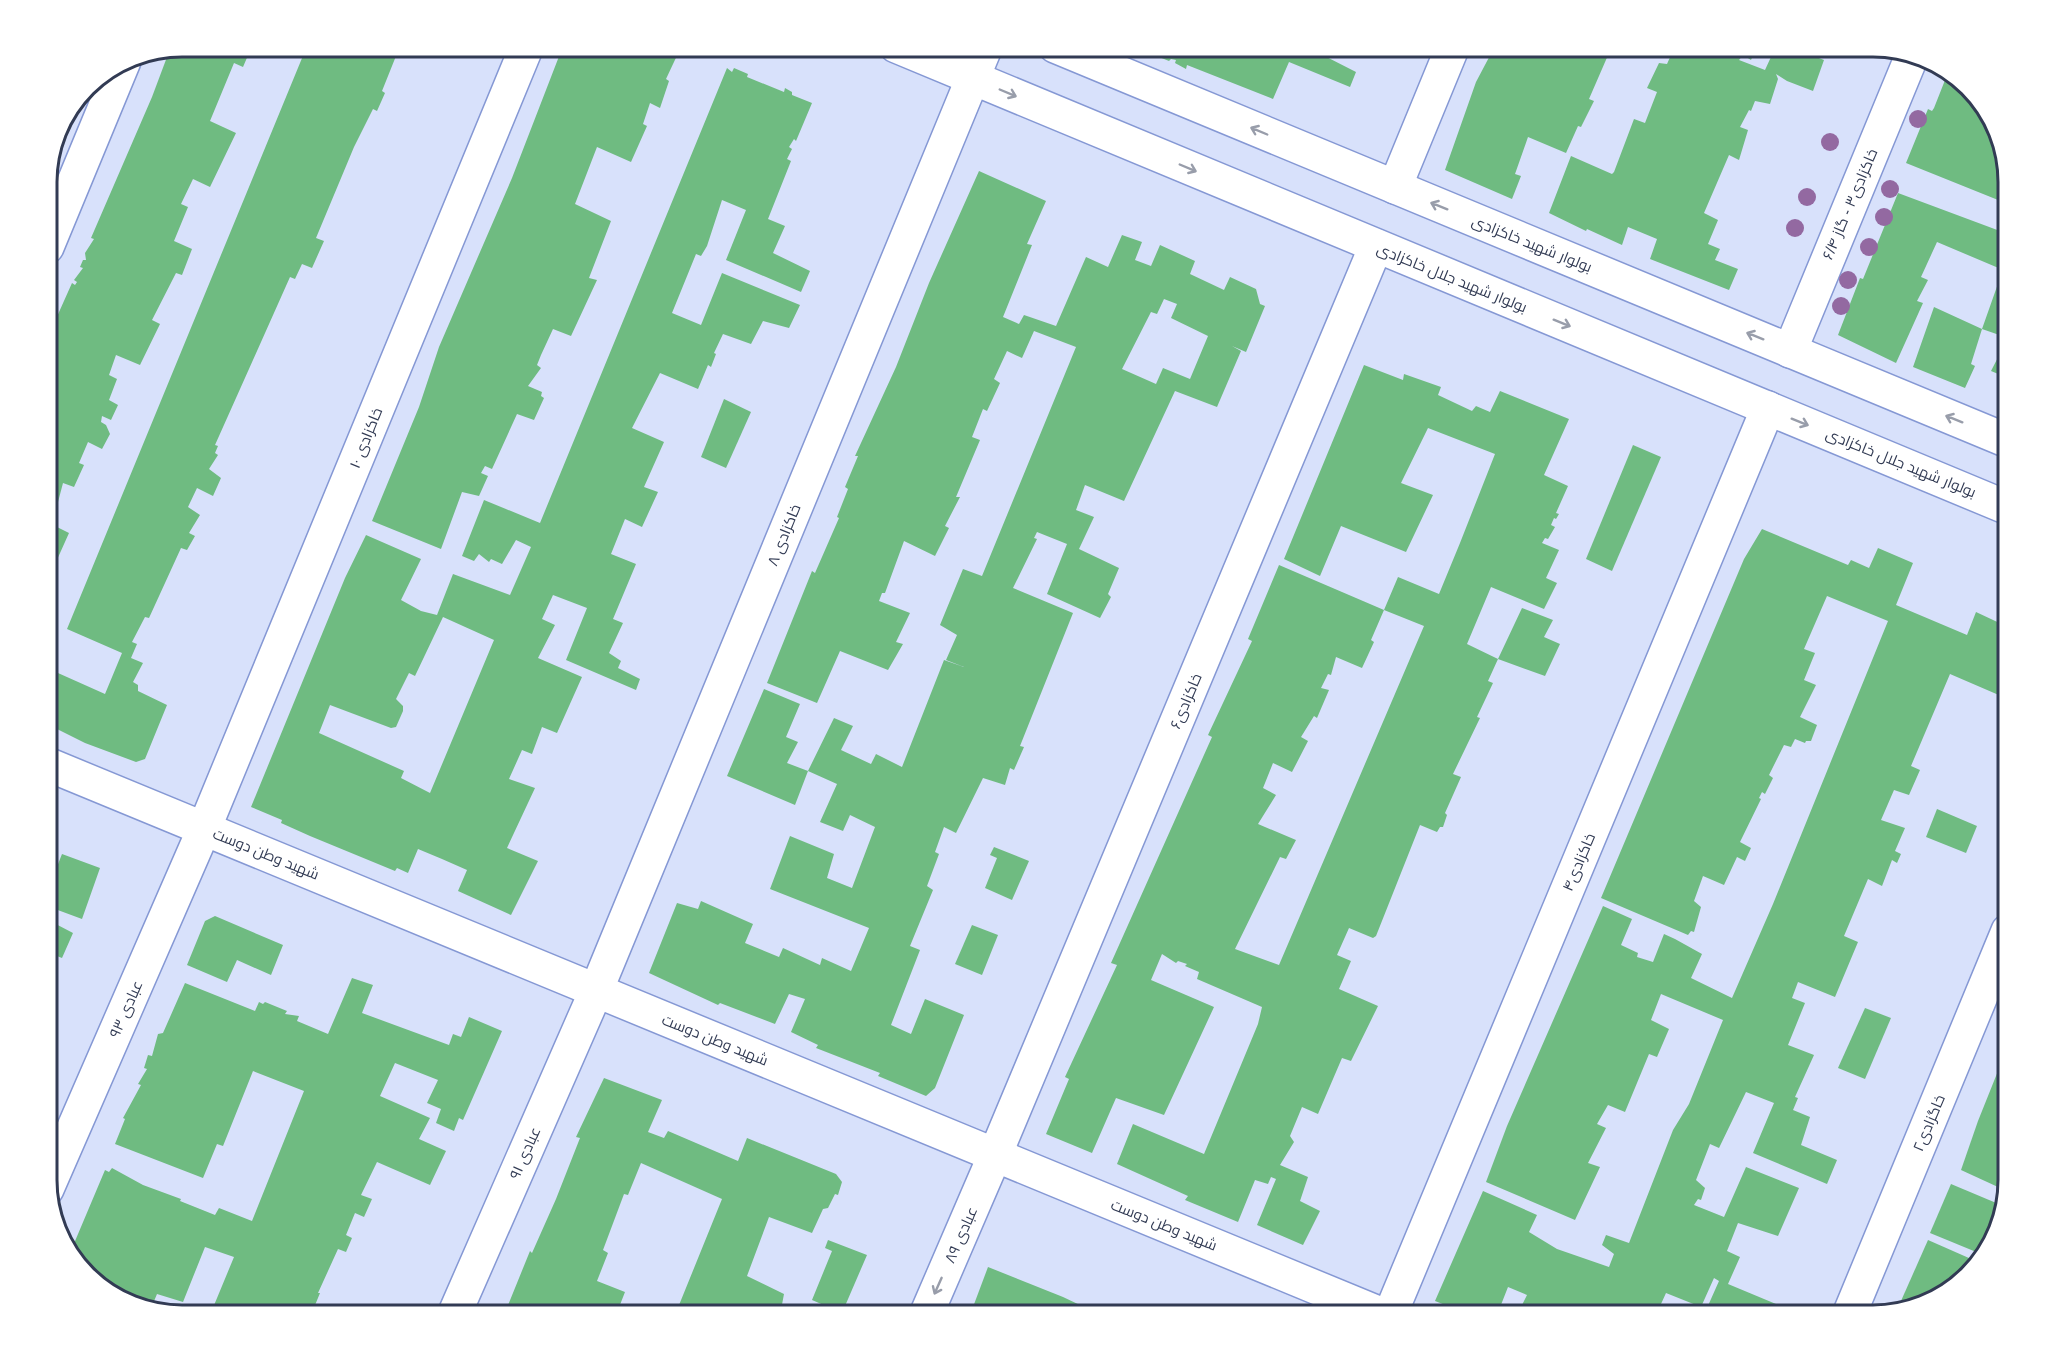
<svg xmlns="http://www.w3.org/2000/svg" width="2055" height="1362" viewBox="0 0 2055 1362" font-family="Helvetica,Cairo,sans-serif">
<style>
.building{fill:#6fbb81;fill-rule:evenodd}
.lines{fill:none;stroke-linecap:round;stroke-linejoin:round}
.minor-casing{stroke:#8598d4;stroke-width:36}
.tertiary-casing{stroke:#8598d4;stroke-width:36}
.minor{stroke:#fff;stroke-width:33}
.tertiary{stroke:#fff;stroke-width:33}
.tree{fill:#9369a1}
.oneway{stroke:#989daa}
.labels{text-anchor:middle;stroke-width:5;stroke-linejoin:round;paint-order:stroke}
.street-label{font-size:15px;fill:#323b54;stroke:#fff}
.rim{fill:none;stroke:#323b54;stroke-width:3}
</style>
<rect width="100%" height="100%" fill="#d8e1fb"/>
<g class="building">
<polygon points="182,46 252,46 243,67 234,63 210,121 236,133 210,187 193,179 181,204 188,207 174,241 192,249 182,275 176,273 152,320 160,324 140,365 116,355 109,375 117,379 109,400 118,405 111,420 102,416 101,422 106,425 110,434 102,449 88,442 79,463 84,465 74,487 63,483 58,502 55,500 47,518 47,339 72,283 75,285 77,282 74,280 83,268 80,267 83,260 86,260 85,253 94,239 91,238 152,97 170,49"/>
<polygon points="307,46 400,46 382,91 385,93 377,111 373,109 354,147 316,238 324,241 312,268 302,264 295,279 290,277 215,445 218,446 215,453 218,455 209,469 221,478 213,496 197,488 188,507 200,515 189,533 195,536 187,550 181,548 149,618 145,617 132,642 137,644 131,658 143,663 133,682 138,685 138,691 167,705 145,759 136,762 85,743 47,724 47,675 49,669 105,694 122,653 67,629"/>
<polygon points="563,46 681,47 666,79 669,81 660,108 650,103 643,124 647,126 631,162 597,147 575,204 611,221 589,278 597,280 571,336 553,329 541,355 537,365 541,368 528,386 542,392 541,396 544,398 534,420 517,414 492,469 485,466 481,473 488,476 479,496 462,492 441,549 372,521 419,407 439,347 512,178"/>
<polygon points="1142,46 1305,46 1356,72 1350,87 1289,62 1273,99 1187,65 1186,69 1175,63 1176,60 1171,59 1169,61 1159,57 1160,54 1154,52 1152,54 1141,49"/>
<polygon points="1495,46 1612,46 1589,99 1594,101 1581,127 1578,126 1566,153 1528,137 1515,174 1521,176 1512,199 1445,170 1476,82"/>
<polygon points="1675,46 1757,46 1751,60 1743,55 1739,60 1765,70 1776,46 1788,46 1824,60 1813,91 1787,81 1776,74 1778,79 1770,104 1755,101 1751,111 1749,110 1740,127 1748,130 1739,160 1729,155 1704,213 1718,220 1708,244 1720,249 1715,260 1738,269 1729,290 1650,259 1657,239 1628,227 1622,245 1587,229 1586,231 1549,213 1571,156 1612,174 1614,172 1634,119 1645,123 1657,92 1647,88 1659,63 1667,64"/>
<path d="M727,68l5,4 2,-4 14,6 -1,3 37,15 1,-4 7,4v3l20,8 -16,38 -2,-2 -5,8 3,2 -5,10 4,2 -23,58 17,7 -12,27 37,18 -9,21 -75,-32 20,-50 -24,-10 -15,46 -6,10 -5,-2 -24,59 29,12 21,-52 78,32 -11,23 -26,-7 -12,23 -28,-10 -9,19 2,1 -5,13 -3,-2 -10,24 -38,-16 -28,55 32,14 -20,45 14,5 -16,35 -17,-8 -14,35 25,10 -23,55 10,4 -14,30 12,8 -3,7 22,11 -4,11 -70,-30 21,-52 -34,-13 -11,24 13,6 -17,33 44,19 -25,56 -15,-6 -10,27 -10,-4 -13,29 26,9 -28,60 31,13 -27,54 -53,-24 9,-21 -25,-11 -24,-10 -10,24 -11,-5 -2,3 -85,-35 -29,-13 1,-3 -31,-13 94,-229 21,-43 55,24 -20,41 20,11 16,4 16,-41 57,21 21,-48 -15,-7 -14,24 -11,-5 -2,3 -10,-8 -5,7 -12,-5 22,-56 56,23zM443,617l51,23 -64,153 -29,-15 3,-7 -85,-38 11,-28 61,23 5,-1 7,-16v-5l-7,-7 13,-26 6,3z"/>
<polygon points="1949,70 1991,114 2008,181 2008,204 1906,163 1928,109 1932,111 1934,108"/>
<path d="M979,171l67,30 -19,43 5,1 -29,72 16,7 5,-9 32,11 30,-69 22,10 14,-32 20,7 -7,18 16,6 9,-21 35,16 -5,13 34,16 6,-13 26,12 4,15 5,2 -19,46 -14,-6 9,5 -24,56 -42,-16 -51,110 -39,-16 -9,25 18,7 -15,32 40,19 -11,26 3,3 -11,21 -53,-24 20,-50 -30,-12 -3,6 3,1 -24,49 60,25 -53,133 4,1 -10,23 -4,-2 -5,17 -22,-7 -27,55 -12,-6 -9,25 4,2 -12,32 6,4 -23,56 10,4 -29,75 20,9 14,-35 39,16 -29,73 -9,8 -48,-20 2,-3 -64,-25 2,-3 -27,-13 14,-33 -16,-5 -14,30 -55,-21 -2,2 -69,-32 28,-70 21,6 3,-8 52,23 -8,19 34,14 4,-9 37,17 2,-7 29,13 18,-43 -99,-39 20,-53 44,18 -7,24 25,10 23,-61 -25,-12 -7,16 -23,-9 17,-38 -29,-13 -13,34 -68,-29 37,-87 36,15 -14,33 12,5 -11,21 21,8 26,-53 19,8 -12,24 30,14 5,-10 26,13 42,-107 20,7 -18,-7 11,-25 -17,-10 23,-56 19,7 94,-229 -42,-16 -12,27 -15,-7 -13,28 6,4 -13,28 -4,-2 -11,28 8,3 -24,57h4l-15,29 4,2 -14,28 -31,-15 -19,52h-3l-3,8 31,12 -14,29 7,2 -15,26 -48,-19 -23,52 -50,-20 45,-112 3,2 24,-55 -2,-1 11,-28 -3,-2 13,-31h-3l41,-89 33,-84zM1164,299l13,5 -6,14 37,18 -18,43 -27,-11 -7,16 -34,-15 29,-57 6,2z"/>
<polygon points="1898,193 2008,234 2008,272 1937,242 1921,277 1928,280 1917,301 1923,303 1896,363 1838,335 1860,278 1863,279"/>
<polygon points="2000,278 2008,282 2008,378 1991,371 2008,338 1982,329"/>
<polygon points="1934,307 1982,329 1971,364 1975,366 1965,388 1913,367"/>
<polygon points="1364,365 1403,380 1404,374 1441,387 1438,395 1472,411 1476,406 1490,412 1500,391 1569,419 1544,475 1568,486 1556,513 1559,514 1556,519 1554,518 1551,525 1555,527 1548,539 1545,538 1542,543 1559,550 1546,578 1557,583 1544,609 1491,587 1467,644 1498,659 1488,681 1493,683 1477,717 1480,718 1453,774 1461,777 1445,813 1447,815 1443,827 1440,827 1437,832 1420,825 1376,936 1373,938 1349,928 1337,955 1351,961 1339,989 1378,1006 1351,1061 1342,1058 1318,1114 1302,1107 1290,1136 1294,1142 1280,1165 1308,1177 1300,1201 1320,1211 1303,1245 1257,1225 1276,1179 1271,1177 1268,1184 1255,1180 1238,1222 1185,1200 1188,1196 1117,1164 1133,1124 1204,1154 1258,1024 1262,1007 1197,979 1199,972 1185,966 1187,964 1178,961 1176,963 1162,954 1151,980 1214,1007 1164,1115 1116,1098 1092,1153 1046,1134 1069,1079 1065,1077 1117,965 1111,963 1212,737 1208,735 1252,641 1248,639 1279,565 1384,610 1371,640 1374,642 1362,668 1336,657 1331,675 1328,674 1321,688 1329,690 1317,718 1314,716 1301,737 1308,741 1292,772 1273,763 1263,788 1276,795 1258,824 1296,840 1286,859 1280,857 1235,949 1279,965 1424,626 1384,610 1398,577 1439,594 1460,543 1495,454 1428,428 1401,483 1433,495 1406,552 1341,526 1320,576 1284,559"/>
<polygon points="724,399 751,412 726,468 701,457"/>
<polygon points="1633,445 1661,457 1612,571 1586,559"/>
<polygon points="47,522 69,533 56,562 51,559 47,571"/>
<polygon points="1762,529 1848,565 1851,560 1869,568 1878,548 1913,563 1896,605 1967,635 1976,612 2008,627 2008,699 1950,674 1911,766 1920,770 1909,795 1894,790 1881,820 1905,828 1895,851 1901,854 1897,863 1892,860 1882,886 1868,879 1844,936 1858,942 1835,997 1798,982 1792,998 1805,1003 1788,1045 1814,1055 1795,1097 1798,1098 1793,1110 1810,1117 1801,1145 1837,1160 1827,1184 1753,1153 1774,1103 1746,1092 1719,1148 1710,1144 1696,1180 1705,1188 1701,1200 1698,1199 1694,1205 1724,1217 1746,1167 1799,1188 1778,1236 1738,1223 1727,1251 1740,1257 1728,1284 1776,1304 1771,1315 1716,1315 1717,1312 1707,1308 1719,1281 1714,1278 1701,1307 1666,1293 1656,1315 1540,1315 1521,1307 1527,1295 1508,1287 1497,1315 1471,1315 1435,1301 1483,1191 1537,1215 1529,1232 1557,1249 1609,1267 1614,1254 1602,1245 1606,1235 1629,1243 1673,1130 1689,1104 1723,1020 1661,994 1651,1020 1669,1029 1657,1057 1649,1054 1625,1112 1608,1105 1597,1124 1606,1128 1588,1163 1600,1167 1575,1220 1486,1182 1507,1126 1603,906 1632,919 1621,945 1638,953 1637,957 1653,962 1664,934 1675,939 1702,954 1691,978 1732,998 1773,904 1888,621 1827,596 1804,649 1815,653 1804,680 1816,685 1800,717 1817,725 1811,741 1806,741 1805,743 1795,739 1791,747 1784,745 1769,775 1773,778 1765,794 1762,792 1759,798 1761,799 1740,842 1751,848 1745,861 1737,857 1724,885 1703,876 1694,901 1701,907 1694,932 1691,931 1688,935 1601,898 1744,559"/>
<polygon points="1522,608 1553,620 1544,637 1560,644 1545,676 1498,659"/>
<polygon points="1937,809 1977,826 1966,853 1926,837"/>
<polygon points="994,847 1029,861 1012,900 985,888 997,858 990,855"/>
<polygon points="62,854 100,868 82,919 55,909 50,921 73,933 62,958 47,952 47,880 51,882"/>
<polygon points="215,916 283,945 271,975 237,960 227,982 187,965 205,921"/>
<polygon points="972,925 998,935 982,975 955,964"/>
<polygon points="352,978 373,985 362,1013 449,1045 453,1034 461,1037 469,1017 502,1031 463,1120 459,1118 454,1131 436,1123 441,1109 427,1103 438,1080 395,1063 380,1096 430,1118 419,1139 446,1151 430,1185 377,1162 361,1195 372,1199 364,1217 355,1213 346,1235 352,1238 346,1252 338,1249 318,1293 320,1293 311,1315 210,1315 234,1257 205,1247 183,1302 157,1294 152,1306 106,1293 70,1253 105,1170 109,1172 112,1168 143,1185 181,1199 180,1201 215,1215 219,1208 252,1221 304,1091 253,1071 223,1146 217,1144 203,1178 115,1144 125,1119 123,1118 141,1085 138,1084 147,1069 144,1068 148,1055 152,1056 158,1034 163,1033 185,983 255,1011 259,1002 263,1004 265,1002 287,1011 285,1014 299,1016 297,1021 328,1034"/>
<polygon points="1865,1008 1891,1018 1865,1079 1838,1068"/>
<polygon points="2008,1046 2008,1164 1998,1187 1961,1170 1978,1121"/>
<polygon points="604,1078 662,1100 648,1132 664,1138 668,1131 738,1161 747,1138 836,1174 842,1182 838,1195 835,1194 828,1208 823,1209 812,1233 769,1217 747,1276 784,1294 780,1315 675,1315 722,1199 641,1163 628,1195 624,1194 603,1250 608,1253 597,1281 625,1292 616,1315 504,1315 530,1251 532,1253 556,1199 580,1138 576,1137"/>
<polygon points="1951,1184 2001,1205 1986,1256 1930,1233"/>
<polygon points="828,1240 867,1255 842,1313 812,1300 832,1251 825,1248"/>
<polygon points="1928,1240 1978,1262 1933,1301 1897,1310"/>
<polygon points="988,1267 1063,1297 1101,1315 970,1315"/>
</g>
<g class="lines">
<defs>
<g id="minor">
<polyline points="1395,187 1453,46"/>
<polyline points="47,247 124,61"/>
<polyline points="1790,351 1911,58"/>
<polyline points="47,764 1383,1315"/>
<polyline points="47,1189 204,829 527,46"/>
<polyline points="454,1315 596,991 986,46"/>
<polyline points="926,1315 995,1155 1376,246"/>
<polyline points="1390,1315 1768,408"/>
<polyline points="1849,1315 2008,931"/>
</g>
<g id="tertiary">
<polyline points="896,46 2008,508"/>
<polyline points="1055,46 2008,441"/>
</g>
</defs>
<use href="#minor" class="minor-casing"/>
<use href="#tertiary" class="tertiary-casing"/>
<use href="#minor" class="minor"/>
<use href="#tertiary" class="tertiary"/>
</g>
<g class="tree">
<circle cx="1918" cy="119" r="9"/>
<circle cx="1830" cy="142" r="9"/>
<circle cx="1890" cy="189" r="9"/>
<circle cx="1807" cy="197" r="9"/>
<circle cx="1884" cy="217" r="9"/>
<circle cx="1795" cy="228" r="9"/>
<circle cx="1869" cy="247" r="9"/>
<circle cx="1848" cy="280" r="9"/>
<circle cx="1841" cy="306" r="9"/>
</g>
<defs><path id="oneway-shaft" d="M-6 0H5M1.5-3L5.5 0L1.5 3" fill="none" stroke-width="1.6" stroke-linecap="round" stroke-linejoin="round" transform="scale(1.5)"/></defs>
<g class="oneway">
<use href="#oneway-shaft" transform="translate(1008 93) rotate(23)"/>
<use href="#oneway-shaft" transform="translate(1259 131) rotate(-157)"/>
<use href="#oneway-shaft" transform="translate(1188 168) rotate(23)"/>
<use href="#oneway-shaft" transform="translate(1439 206) rotate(-158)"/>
<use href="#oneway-shaft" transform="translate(1562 323) rotate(22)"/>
<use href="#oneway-shaft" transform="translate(1755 336) rotate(-158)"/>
<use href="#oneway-shaft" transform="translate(1954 419) rotate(-158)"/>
<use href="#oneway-shaft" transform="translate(1800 422) rotate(22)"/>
<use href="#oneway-shaft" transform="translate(938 1286) rotate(114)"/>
</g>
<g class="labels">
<g class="street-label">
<text transform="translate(1850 204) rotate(-67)" y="5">خاکزادی۳ - گاز ۶/۴</text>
<text transform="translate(1532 244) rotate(22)" y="5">بولوار شهید خاکزادی</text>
<text transform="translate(1452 278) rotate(22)" y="5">بولوار شهید جلال خاکزادی</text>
<text transform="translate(366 438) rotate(-68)" y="5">خاکزادی ۱۰</text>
<text transform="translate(1901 463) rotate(22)" y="5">بولوار شهید جلال خاکزادی</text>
<text transform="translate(784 535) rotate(-68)" y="5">خاکزادی ۸</text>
<text transform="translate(1186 701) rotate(-67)" y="5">خاکزادی۶</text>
<text transform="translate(266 854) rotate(22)" y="5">شهید وطن دوست</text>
<text transform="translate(1579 862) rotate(-67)" y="5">خاکزادی۴</text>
<text transform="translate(126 1009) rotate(-66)" y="5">عبادی ۹۳</text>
<text transform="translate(715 1040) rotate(22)" y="5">شهید وطن دوست</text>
<text transform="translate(1929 1123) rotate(-67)" y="5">خاگزادی۲</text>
<text transform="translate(525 1153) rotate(-66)" y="5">عبادی ۹۱</text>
<text transform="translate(1164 1225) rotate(22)" y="5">شهید وطن دوست</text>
<text transform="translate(961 1235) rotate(-66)" y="5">عبادی ۸۹</text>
</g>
</g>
<path d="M0 0H2055V1362H0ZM182 57H1873A125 125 0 0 1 1998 182V1180A125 125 0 0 1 1873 1305H182A125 125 0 0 1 57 1180V182A125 125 0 0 1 182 57Z" fill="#fff" fill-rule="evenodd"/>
<path class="rim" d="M182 57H1873A125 125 0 0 1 1998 182V1180A125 125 0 0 1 1873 1305H182A125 125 0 0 1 57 1180V182A125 125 0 0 1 182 57Z"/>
</svg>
